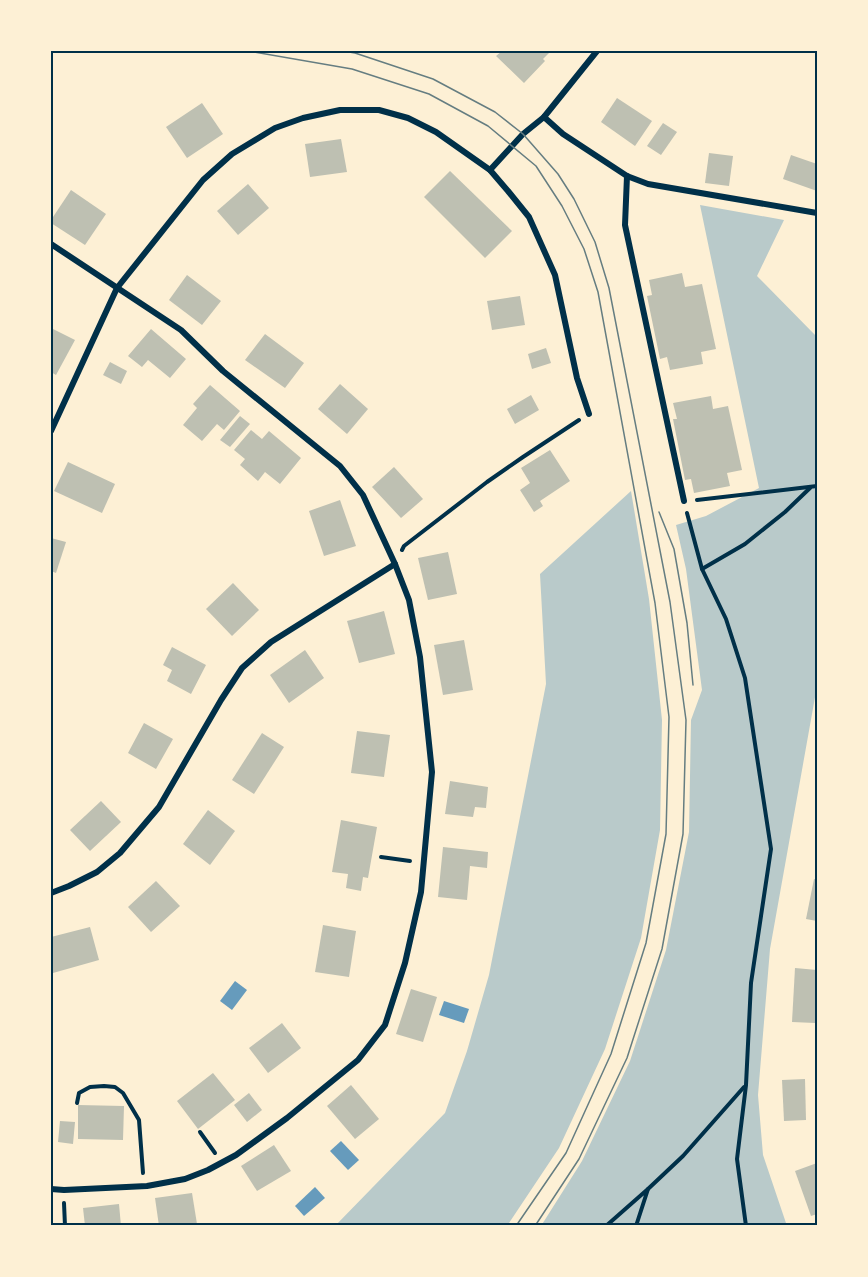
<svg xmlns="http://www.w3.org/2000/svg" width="868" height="1277" viewBox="0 0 868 1277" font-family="'DejaVu Sans',sans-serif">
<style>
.green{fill:#b9caca}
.water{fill:#669bbc}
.building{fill:#bec0b2}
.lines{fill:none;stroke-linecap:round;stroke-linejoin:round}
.path{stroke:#003049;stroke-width:4}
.minor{stroke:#003049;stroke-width:6}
.tram{stroke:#657d81;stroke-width:1.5}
.neatline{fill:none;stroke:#003049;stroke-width:2}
</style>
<rect width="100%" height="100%" fill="#fdf0d5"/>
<g class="green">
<polygon points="700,205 784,220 757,276 817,337 817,686 770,949 758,1095 763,1155 787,1226 541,1226 582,1161 630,1061 666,950 689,832 691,720 702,690 686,569 676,525 706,516 759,488"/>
<polygon points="631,491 649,599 662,720 660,830 641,938 605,1049 559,1148 507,1226 335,1226 445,1113 467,1051 489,975 546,684 540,574"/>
</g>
<g class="water">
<polygon points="235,981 247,990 232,1010 220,1001"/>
<polygon points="444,1001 469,1009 464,1023 439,1015"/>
<polygon points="341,1141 359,1160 348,1170 330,1151"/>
<polygon points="315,1187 325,1198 304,1216 295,1206"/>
</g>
<g class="building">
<polygon points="502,51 516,51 518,53 520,51 551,51 543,59 545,61 524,83 496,56"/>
<polygon points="617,98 652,121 635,146 601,122"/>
<polygon points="202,103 223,134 187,158 166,127"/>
<polygon points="663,123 677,132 661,155 647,146"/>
<polygon points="341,139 347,172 310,177 305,144"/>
<polygon points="709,153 733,156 729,186 705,183"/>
<polygon points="791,155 817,164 817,191 783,179"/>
<polygon points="450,171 512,231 485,258 424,197"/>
<polygon points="248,184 269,208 238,235 217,211"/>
<polygon points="71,190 106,214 85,245 51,223 51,220"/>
<polygon points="682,273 685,287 702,284 716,349 701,352 703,364 670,370 667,357 660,359 647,296 652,295 649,280"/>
<polygon points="187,275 221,301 202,325 169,300"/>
<polygon points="520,296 525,325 492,330 487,301"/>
<polygon points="51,328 75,340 56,375 51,372"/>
<polygon points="151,329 186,359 170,378 148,360 142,367 128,356"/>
<polygon points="265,334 304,363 285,388 245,360"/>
<polygon points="546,348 551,363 532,369 528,354"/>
<polygon points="110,362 127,371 121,384 103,375"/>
<polygon points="340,384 368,409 347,434 318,409"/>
<polygon points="210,385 240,411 224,430 217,424 202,441 183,425 197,408 193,404"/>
<polygon points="531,395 539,410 515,424 507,409"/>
<polygon points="711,396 713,409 728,406 742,470 727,473 730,486 694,493 691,479 685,480 673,419 677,419 673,403"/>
<polygon points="240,416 250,424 230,447 220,440"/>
<polygon points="251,430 262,439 269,431 301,458 280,484 265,472 258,481 240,465 245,459 234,450"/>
<polygon points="550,450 570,481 540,501 543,506 534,512 520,490 530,483 521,468"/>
<polygon points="68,462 115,484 102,513 54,491"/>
<polygon points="394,467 423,499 401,518 372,487"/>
<polygon points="340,500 356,546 324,556 309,511"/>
<polygon points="51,538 66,542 56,573 51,571"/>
<polygon points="448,552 457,594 428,600 418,558"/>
<polygon points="233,583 259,610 232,636 206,609"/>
<polygon points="384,611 395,654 359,663 347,621"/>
<polygon points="464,640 473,690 443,695 434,645"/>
<polygon points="172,647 206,665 191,694 167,681 172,670 163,665"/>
<polygon points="305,650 324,678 289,703 270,675"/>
<polygon points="144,723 173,739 156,769 128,753"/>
<polygon points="357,731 390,735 384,777 351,773"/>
<polygon points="262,733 284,747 254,794 232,780"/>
<polygon points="450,781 488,787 486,808 475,807 473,817 445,814"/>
<polygon points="101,801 121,822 90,851 70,830"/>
<polygon points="208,810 235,831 210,865 183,844"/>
<polygon points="341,820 377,827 368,878 363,877 361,891 346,888 348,874 332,872"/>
<polygon points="443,847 488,852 487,868 470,866 467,900 438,897"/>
<polygon points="814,879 817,880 817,921 806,919"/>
<polygon points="156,881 180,906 151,932 128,907"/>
<polygon points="323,925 356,931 349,977 315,972"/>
<polygon points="90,927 99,960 53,973 51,965 51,937"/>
<polygon points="795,968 817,970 815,1023 792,1022"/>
<polygon points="411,989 437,997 423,1042 396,1034"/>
<polygon points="282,1023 301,1048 268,1073 249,1048"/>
<polygon points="213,1073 235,1100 198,1129 177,1101"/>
<polygon points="805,1079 806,1120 784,1121 782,1080"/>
<polygon points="351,1085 379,1119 355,1139 327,1106"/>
<polygon points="249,1093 262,1110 247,1122 234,1105"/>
<polygon points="78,1105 124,1106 123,1140 78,1139"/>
<polygon points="60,1121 75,1122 73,1144 58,1142"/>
<polygon points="274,1145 291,1171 257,1191 241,1166"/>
<polygon points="817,1163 817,1214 811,1216 795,1171"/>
<polygon points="192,1193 197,1224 181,1226 159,1226 155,1198"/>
<polygon points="119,1204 121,1226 85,1226 83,1208"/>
</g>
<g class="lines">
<g class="path">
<polyline points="697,500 817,486"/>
<polyline points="687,513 702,569 726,619 745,678 771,849 751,983 746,1085 737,1159 746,1226"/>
<polyline points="402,550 404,546 487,482 523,457 579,420"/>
<polyline points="702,569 745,544 785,512 810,488"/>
<polyline points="381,857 410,861"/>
<polyline points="77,1103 79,1093 90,1087 104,1086 115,1087 123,1093 139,1120 143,1173"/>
<polyline points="200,1132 215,1153"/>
<polyline points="648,1189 683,1156 744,1087"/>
<polyline points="64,1203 65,1226"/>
<polyline points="606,1226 648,1189 636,1226"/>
</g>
<g class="minor">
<polyline points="544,117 563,134 627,176 648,184 817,213"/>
<polyline points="490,170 523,134 544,117 597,51"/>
<polyline points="627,176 625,225 684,501"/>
<polyline points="51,244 181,330 223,371 340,466 363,495 395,564 409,600 420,657 432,772 421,892 405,963 385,1025 358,1060 287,1118 236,1155 208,1170 185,1179 147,1186 64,1190 51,1189"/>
<polyline points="51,431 117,288 203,180 232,154 275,128 303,118 340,110 379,110 408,118 436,132 490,170 508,191 529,217 555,275 577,378 589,414"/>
<polyline points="51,893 69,886 97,872 120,853 159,807 221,700 242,668 271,642 395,564"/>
</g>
<g class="tram">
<polyline points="248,51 352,69 429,94 488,126 536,166 562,206 584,249 598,292 655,603 669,717 666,834 646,943 611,1054 566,1153 516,1226"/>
<polyline points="343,51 355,53 433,79 495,112 523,134 558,174 574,199 595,242 609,288 670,602 686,720 683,834 662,949 627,1058 579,1159 535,1226"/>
<polyline points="659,512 674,549 687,623 693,685"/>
</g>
</g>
<rect width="868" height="1277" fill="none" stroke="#fdf0d5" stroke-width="105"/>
<rect x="52" y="52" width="764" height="1172" class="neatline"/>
</svg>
